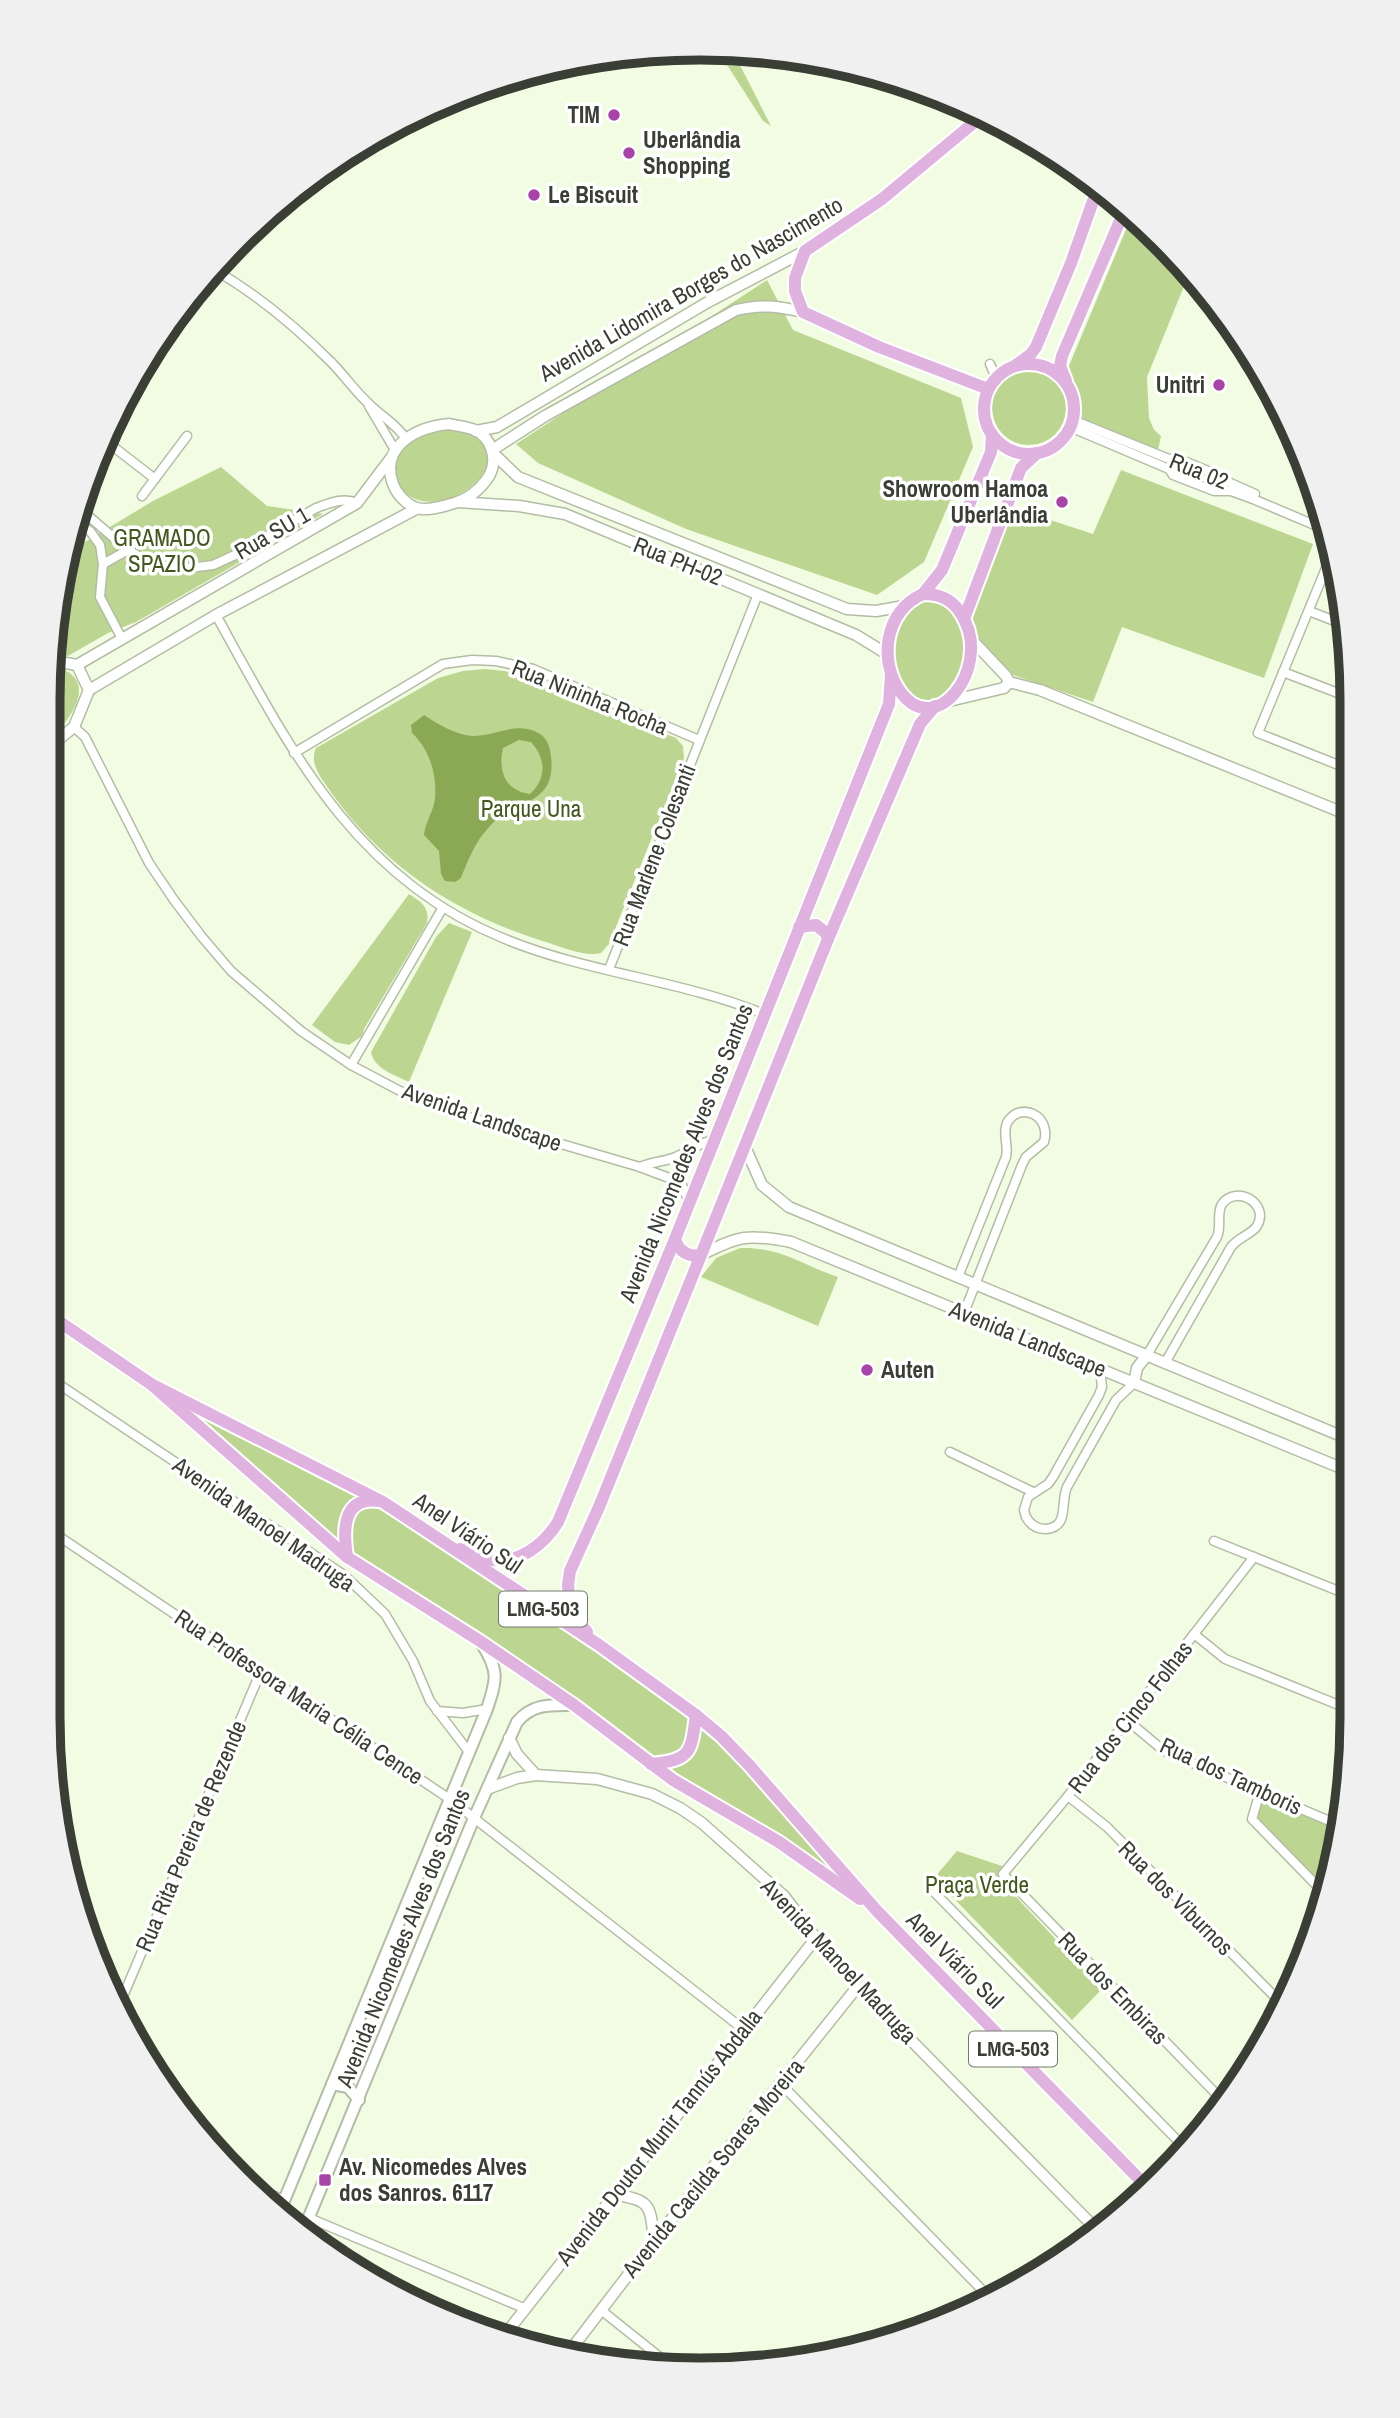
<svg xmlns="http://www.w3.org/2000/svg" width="1400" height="2418" viewBox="0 0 1400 2418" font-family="'Archivo Narrow',sans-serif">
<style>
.green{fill:#bcd691}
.water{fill:#8ba855;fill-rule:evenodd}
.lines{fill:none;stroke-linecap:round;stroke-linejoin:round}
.minor-casing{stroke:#b3bda5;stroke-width:11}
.tertiary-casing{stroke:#b3bda5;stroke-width:13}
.secondary-casing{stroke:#b3bda5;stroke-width:14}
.primary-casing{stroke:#fff;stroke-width:16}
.minor{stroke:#fff;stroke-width:8}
.tertiary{stroke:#fff;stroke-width:10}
.secondary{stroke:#fff;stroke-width:10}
.primary{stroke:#e0b2df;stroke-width:12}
.poi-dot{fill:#a843a8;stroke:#fff;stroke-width:2.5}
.labels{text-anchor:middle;stroke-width:7;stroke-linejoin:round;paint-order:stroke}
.shield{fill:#fff;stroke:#757871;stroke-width:2}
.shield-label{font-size:21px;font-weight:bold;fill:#3a3e34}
.poi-label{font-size:23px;font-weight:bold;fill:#3a3e34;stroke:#fff;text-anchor:start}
.street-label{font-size:23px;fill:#3a3e34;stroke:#fff}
.park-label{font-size:23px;fill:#44571c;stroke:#fff}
.rim{fill:none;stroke:#3a3e34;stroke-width:9}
</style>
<rect width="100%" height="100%" fill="#f2fce3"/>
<g class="green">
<polygon points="703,48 725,50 741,67 771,126 763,121 722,57"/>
<polygon points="1132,215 1162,239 1189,274 1147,377 1149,418 1154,430 1161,436 1158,450 1082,418 1075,386 1066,373"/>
<polygon points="767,280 793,330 961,398 973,447 924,562 877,595 686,529 538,463 516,444"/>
<circle cx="1029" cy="408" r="37"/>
<path d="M448,430c9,2 19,3 26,7 43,23 -20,80 -61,61 -9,-4 -14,-12 -16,-21 -9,-31 28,-45 51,-47z"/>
<polygon points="221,467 267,506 323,514 136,622 108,633 68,656 50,652 70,551 153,501"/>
<polygon points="1121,470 1313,544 1264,678 1122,627 1093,702 1013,675 977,638 970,616 1014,508 1093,534"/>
<path d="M925,600c17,1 26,7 33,22 23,45 -24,107 -52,66 -20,-27 -15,-73 19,-88z"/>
<path d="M56,667c44,12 15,54 -7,71v-70z"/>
<path d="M485,669l20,2 27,9 144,58 7,8 1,12 -75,186 -8,9c-16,4 -37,-5 -52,-10 -87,-26 -162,-73 -216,-148 -9,-14 -25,-30 -17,-47l122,-70 25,-7z"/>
<path d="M409,894c12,8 21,13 18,29l-63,106 -2,7 -13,9 -14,-3 -23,-17z"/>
<path d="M449,923l23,9 -63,150c-14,-7 -35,-13 -38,-30l65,-115z"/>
<path d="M740,1248c42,-1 61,17 98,29l-20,49 -117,-49 15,-19z"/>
<polygon points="151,1384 383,1502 696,1715 877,1911 673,1780 347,1557"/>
<polygon points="1260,1792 1339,1825 1325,1894 1252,1819"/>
<path d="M957,1851l51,17c-6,8 -7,11 -1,19l95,102 -30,31 -138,-142z"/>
</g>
<path class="water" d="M424,715c14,9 31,20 49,21 23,0 45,-16 67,-2 8,5 10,14 11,23 6,50 -38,42 -62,70 -14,15 -21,33 -28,51l-6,4 -10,-1 -4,-7 -2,-23 -15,-16c1,-13 10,-24 11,-37 2,-23 -5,-48 -23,-65l-1,-8zM519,740l12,2c15,17 16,36 -1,52 -25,-3 -32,-23 -27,-46z"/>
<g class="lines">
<defs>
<g id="minor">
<path d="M213,269c44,25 83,58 118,93 13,13 23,28 36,40 13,14 29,21 39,37"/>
<polyline points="990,364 996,378"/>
<polyline points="369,406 395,450"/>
<polyline points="1073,420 1169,459 1179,459 1225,478 1228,482 1255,494"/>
<polyline points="1070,427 1169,469 1173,475 1214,491 1231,491 1253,499 1317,526 1328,538"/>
<polyline points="106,441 155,479"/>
<polyline points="142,496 187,436"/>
<path d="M78,512l8,2 42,36 14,8 22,8 17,3 32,-4 22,-10 81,-47c14,-5 27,-11 41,-5"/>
<polyline points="76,522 90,531 100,545 103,564 100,597 122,639"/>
<polyline points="1331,556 1258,733 1351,770"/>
<polyline points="103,564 128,550"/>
<polyline points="1309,611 1345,625"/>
<path d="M216,615c74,134 138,263 289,324 83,34 176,41 259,75"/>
<polyline points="1283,672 1351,698"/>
<polyline points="74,727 85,737 149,863 174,900 202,937 231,971 301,1031 351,1065 400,1091 448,1111 640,1167 677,1181 682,1185 689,1202"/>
<polyline points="294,753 443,664 472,660 496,661 533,669 699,740"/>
<polyline points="609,969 758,594"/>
<polyline points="351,1065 442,909"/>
<path d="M640,1167c11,-5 22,-5 33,-9 15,-5 26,-16 41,-18"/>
<path d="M958,1277l48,-120c3,-12 -4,-23 1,-34 13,-23 45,-7 37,19l-18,15 -4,8 -58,148"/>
<path d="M1147,1355l70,-118c5,-11 -1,-23 5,-33 15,-20 48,0 35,22 -5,8 -18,11 -26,21l-66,116"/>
<path d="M1100,1369l2,18 -3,8 -46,82 -5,7 -20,13 -4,13 2,7c4,7 10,12 19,12 25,-1 15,-27 22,-42l49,-87 18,-17"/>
<polyline points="48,1377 344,1575 385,1614 413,1661 430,1701 469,1752"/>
<polyline points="950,1452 1033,1492"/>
<polyline points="48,1529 451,1800 743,2029"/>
<polyline points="1214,1541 1351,1596"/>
<polyline points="47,1558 57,1535"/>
<polyline points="1194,1634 1225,1659 1351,1710"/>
<polyline points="437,1711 463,1713 487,1709"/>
<polyline points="1127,1720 1164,1751 1339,1825"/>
<polyline points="1260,1792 1252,1819 1325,1894"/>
<polyline points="1068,1796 1107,1827 1281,2003"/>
<polyline points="935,1893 1184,2147"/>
<polyline points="121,2001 261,1671"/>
<polyline points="780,2083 989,2297"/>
<polyline points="1224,2102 1003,1874 1068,1796 1254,1557"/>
<polyline points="263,2191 284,2200"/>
<polyline points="309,2218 526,2309"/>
<polyline points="601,2310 666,2362"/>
</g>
<g id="tertiary">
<path d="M449,424c8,2 18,3 26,6 17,8 23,30 14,46 -9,14 -22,24 -38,28 -10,3 -27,8 -37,3 -9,-4 -18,-14 -21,-23 -14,-38 24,-57 56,-60z"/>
<polyline points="476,431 497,427 708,302 805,251"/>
<path d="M492,450l53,-34 191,-106c25,-6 42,-4 67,2"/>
<polyline points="494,454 518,477 847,609 876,611 904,606"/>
<polyline points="458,502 519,506 565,514 856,635 887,654"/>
<polyline points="971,639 1006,676 1009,682 1040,690 1351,816"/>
<polyline points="49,660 77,665"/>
<polyline points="77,665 357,503 391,458"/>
<polyline points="89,690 216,615 416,509"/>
<polyline points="945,702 1004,688 1009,682"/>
<polyline points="49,747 74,727 89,690 77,665"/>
<polyline points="745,1147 762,1185 789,1207 1351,1440"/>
<path d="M701,1255c38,-20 48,-21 90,-13l560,230"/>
<polyline points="1134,1383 1137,1368 1147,1355"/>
<polyline points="509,1738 517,1754 536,1775"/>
<polyline points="487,1789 517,1778 536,1775 597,1779 652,1794 680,1808 702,1823 784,1896 816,1938 858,1986 1097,2230"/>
<path d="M613,2194c38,7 37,9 41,47"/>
<polyline points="504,2336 816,1938"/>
<polyline points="569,2352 654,2241 858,1986"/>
</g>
<g id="secondary">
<polyline points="332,2084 348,2087 359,2100"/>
<path d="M281,2208l206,-499c10,-30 12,-38 -5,-65"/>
<path d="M304,2229l170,-411 43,-96c16,-19 34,-17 57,-17"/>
</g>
<g id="primary">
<polyline points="983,115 882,199 805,251 795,278 795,291 803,312 879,347 988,389"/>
<circle cx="1029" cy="409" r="45"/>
<polyline points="1016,365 1030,355 1036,347 1071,263 1098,187"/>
<polyline points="1066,381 1060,366 1062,356 1125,209"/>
<path d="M923,594c21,0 33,8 42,27 24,48 -28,117 -63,73 -25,-32 -17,-84 21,-100z"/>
<polyline points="923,594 942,570 991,452 992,434"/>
<polyline points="964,619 1021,468 1037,453"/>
<polyline points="799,927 816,925 826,933 828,939"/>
<path d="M675,1239c4,13 13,18 26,16"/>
<polyline points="48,1314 151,1384 347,1557 480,1641 574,1705 673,1780 779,1842 860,1899"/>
<polyline points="151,1384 383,1502 599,1645 696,1715 721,1736 749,1765 877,1911 1148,2188"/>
<path d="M460,1549c11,4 22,9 33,11 27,4 52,-17 65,-38l117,-283 214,-535 2,-29"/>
<path d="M347,1557c-4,-26 -5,-61 32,-56"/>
<polyline points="587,1632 577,1620 570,1606 568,1585 570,1571 599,1507 701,1255 828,939 920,724 935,706"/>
<path d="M651,1764c40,-4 40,-11 45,-49"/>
</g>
</defs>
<use href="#minor" class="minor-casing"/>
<use href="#tertiary" class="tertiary-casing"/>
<use href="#secondary" class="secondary-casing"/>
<use href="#primary" class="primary-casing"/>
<use href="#minor" class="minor"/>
<use href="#tertiary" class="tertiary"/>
<use href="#secondary" class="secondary"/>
<use href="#primary" class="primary"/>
</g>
<g class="poi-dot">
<circle cx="614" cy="115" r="7"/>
<circle cx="629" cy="153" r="7"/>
<circle cx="534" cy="195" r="7"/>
<circle cx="1219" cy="385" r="7"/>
<circle cx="1062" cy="502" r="7"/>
<circle cx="867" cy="1370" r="7"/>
<rect x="318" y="2173" width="14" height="14" rx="3.5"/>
</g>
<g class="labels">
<g class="shield">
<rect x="499" y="1591.5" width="88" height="35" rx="5"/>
<rect x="969" y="2031.5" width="88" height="35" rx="5"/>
</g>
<g class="shield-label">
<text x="543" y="1616">LMG-503</text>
<text x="1013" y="2056">LMG-503</text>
</g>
<g class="poi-label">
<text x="600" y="123" text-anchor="end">TIM</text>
<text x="643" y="148">Uberlândia<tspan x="643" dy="26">Shopping</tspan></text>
<text x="548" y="203">Le Biscuit</text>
<text x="1205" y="393" text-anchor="end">Unitri</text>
<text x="1048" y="497" text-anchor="end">Showroom Hamoa<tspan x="1048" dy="26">Uberlândia</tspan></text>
<text x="881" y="1378">Auten</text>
<text x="339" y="2175">Av. Nicomedes Alves<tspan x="339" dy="26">dos Sanros. 6117</tspan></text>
</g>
<g class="street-label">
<text transform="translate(691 289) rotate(-30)" y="8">Avenida Lidomira Borges do Nascimento</text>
<text transform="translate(1199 471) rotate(22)" y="8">Rua 02</text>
<text transform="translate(272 533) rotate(-30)" y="8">Rua SU 1</text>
<text transform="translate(678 561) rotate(22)" y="8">Rua PH-02</text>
<text transform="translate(590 697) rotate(22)" y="8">Rua Nininha Rocha</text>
<text transform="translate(654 855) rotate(-69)" y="8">Rua Marlene Colesanti</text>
<text transform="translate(482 1117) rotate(19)" y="8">Avenida Landscape</text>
<text transform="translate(686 1153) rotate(-68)" y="8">Avenida Nicomedes Alves dos Santos</text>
<text transform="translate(1028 1339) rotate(22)" y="8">Avenida Landscape</text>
<text transform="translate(264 1524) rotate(35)" y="8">Avenida Manoel Madruga</text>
<text transform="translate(468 1533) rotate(34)" y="8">Anel Viário Sul</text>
<text transform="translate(299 1697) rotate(34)" y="8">Rua Professora Maria Célia Cence</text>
<text transform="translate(1130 1717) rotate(-52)" y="8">Rua dos Cinco Folhas</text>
<text transform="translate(1231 1776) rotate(25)" y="8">Rua dos Tamboris</text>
<text transform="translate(191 1836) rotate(-67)" y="8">Rua Rita Pereira de Rezende</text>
<text transform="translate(1176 1898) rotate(45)" y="8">Rua dos Viburnos</text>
<text transform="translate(403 1938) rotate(-68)" y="8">Avenida Nicomedes Alves dos Santos</text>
<text transform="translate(955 1960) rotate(45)" y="8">Anel Viário Sul</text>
<text transform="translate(839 1961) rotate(47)" y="8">Avenida Manoel Madruga</text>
<text transform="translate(1113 1988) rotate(46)" y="8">Rua dos Embiras</text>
<text transform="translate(659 2137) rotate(-52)" y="8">Avenida Doutor Munir Tannús Abdalla</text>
<text transform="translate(713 2168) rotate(-51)" y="8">Avenida Cacilda Soares Moreira</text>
</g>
<g class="park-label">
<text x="162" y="546">GRAMADO<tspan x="162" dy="26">SPAZIO</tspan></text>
<text x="531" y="817">Parque Una</text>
<text x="977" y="1893">Praça Verde</text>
</g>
</g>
<path d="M0 0H1400V2418H0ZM700 60H700A640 640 0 0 1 1340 700V1718A640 640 0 0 1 700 2358H700A640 640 0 0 1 60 1718V700A640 640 0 0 1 700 60Z" fill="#eff0ef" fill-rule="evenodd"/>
<path class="rim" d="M700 60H700A640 640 0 0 1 1340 700V1718A640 640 0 0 1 700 2358H700A640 640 0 0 1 60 1718V700A640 640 0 0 1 700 60Z"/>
</svg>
